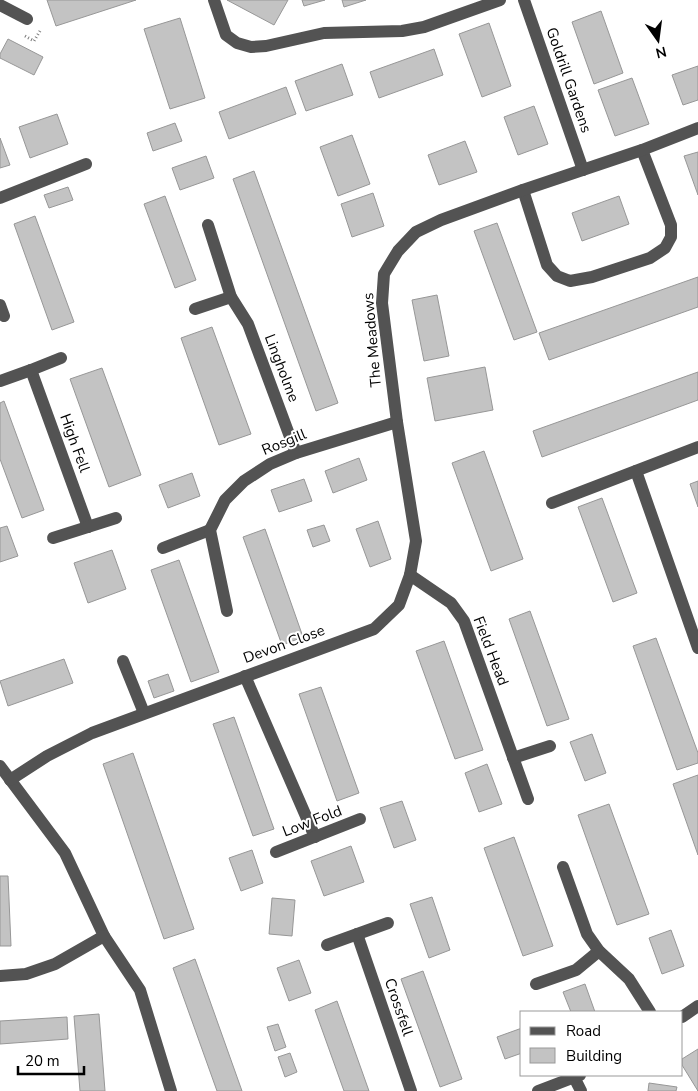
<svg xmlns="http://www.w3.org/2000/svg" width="698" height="1091" viewBox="0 0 698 1091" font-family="'Nunito Sans',sans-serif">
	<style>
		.building { fill: #c3c3c3; stroke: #979797 }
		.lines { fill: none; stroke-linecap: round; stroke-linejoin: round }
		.path { stroke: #757575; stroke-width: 3; stroke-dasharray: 1 2.5; stroke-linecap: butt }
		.minor { stroke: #535353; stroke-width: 12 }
		.labels { text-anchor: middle; stroke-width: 4; stroke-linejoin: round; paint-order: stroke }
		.street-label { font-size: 15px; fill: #000; stroke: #fff }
	</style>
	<rect width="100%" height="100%" fill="#fff"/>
	<g class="building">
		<polygon points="47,0 136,0 56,26"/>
		<polygon points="227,0 288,0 274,25"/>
		<polygon points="302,0 325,0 304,6"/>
		<polygon points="342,0 366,0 344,7"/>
		<polygon points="601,11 623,73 594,84 572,22"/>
		<polygon points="180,18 205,98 170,109 144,29"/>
		<polygon points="489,23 511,86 482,97 459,34"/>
		<polygon points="8,39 43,57 34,75 0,58 0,54"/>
		<polygon points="434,49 443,75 379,98 370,72"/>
		<polygon points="342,64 353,95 306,111 295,81"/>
		<polygon points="698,66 698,100 683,105 672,75"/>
		<polygon points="632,78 649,124 615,136 598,90"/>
		<polygon points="286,87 296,114 229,139 219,112"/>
		<polygon points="534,106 548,144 518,155 504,117"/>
		<polygon points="57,114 68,144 30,158 19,127"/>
		<polygon points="175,123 182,141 153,151 147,133"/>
		<polygon points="352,135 370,184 338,196 320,147"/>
		<polygon points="0,138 10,165 0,168"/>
		<polygon points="465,141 477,172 439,185 428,155"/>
		<polygon points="698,152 698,195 684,156"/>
		<polygon points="206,156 214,178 180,190 172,168"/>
		<polygon points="254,171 338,403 316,411 233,179"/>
		<polygon points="68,187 73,200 49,208 44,195"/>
		<polygon points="373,193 384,226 352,237 341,204"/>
		<polygon points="165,196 196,280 175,288 144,204"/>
		<polygon points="619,196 629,224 582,241 572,213"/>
		<polygon points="35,216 74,322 52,330 14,224"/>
		<polygon points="497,223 537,332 514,340 474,231"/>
		<polygon points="698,277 698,307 549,360 539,333"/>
		<polygon points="437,295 449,356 424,361 412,300"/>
		<polygon points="212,327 251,434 219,445 181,338"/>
		<polygon points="485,367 493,410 435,421 427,378"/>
		<polygon points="102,368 141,475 109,487 70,379"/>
		<polygon points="698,372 698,400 542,457 533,431"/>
		<polygon points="4,401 44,510 22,518 0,459 0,403"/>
		<polygon points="484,451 523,559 491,571 452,463"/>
		<polygon points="359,458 367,480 333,493 325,471"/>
		<polygon points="192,473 200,496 168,508 159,485"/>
		<polygon points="304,479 312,501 279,512 271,490"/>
		<polygon points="698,481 698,507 690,484"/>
		<polygon points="602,498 637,593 613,602 578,507"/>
		<polygon points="378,521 391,559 370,567 356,529"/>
		<polygon points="324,525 330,541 313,547 307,530"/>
		<polygon points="7,526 18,556 0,562 0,528"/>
		<polygon points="265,529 303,637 282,645 243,537"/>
		<polygon points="112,550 126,589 88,603 74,563"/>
		<polygon points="179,560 219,672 191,682 151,570"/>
		<polygon points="530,611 569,719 547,726 509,619"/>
		<polygon points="656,638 698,753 698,763 677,770 633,646"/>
		<polygon points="444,641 483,750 455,759 416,651"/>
		<polygon points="64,659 73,683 8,706 0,681"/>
		<polygon points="168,674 174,691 154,698 148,681"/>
		<polygon points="321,687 359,793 337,801 299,694"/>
		<polygon points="234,717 274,829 253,836 213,724"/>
		<polygon points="592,734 606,773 585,781 570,742"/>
		<polygon points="133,753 194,929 164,939 103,764"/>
		<polygon points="487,764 502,804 479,812 465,773"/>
		<polygon points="698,775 698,855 673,784"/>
		<polygon points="402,801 416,840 394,848 380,808"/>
		<polygon points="609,804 649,914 617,925 578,815"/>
		<polygon points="514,837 553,946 523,956 484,848"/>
		<polygon points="351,846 364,882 324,896 311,861"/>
		<polygon points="252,850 263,883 241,891 229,858"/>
		<polygon points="0,876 8,876 11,946 0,946"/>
		<polygon points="432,897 450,950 429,958 410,904"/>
		<polygon points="272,898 295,900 292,936 269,934"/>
		<polygon points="671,930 684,966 662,974 649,938"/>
		<polygon points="195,959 242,1091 217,1091 173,968"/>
		<polygon points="299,960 311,993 289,1001 277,968"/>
		<polygon points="423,971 462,1079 440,1087 401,979"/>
		<polygon points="585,984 595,1012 571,1012 563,992"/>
		<polygon points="337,1001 369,1091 344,1091 315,1010"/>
		<polygon points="99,1014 105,1091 80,1091 74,1016"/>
		<polygon points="67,1017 68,1039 0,1044 0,1021"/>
		<polygon points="278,1024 286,1047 275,1051 267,1027"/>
		<polygon points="522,1028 522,1053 505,1059 497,1037"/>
		<polygon points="698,1049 698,1091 682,1065 682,1059"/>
		<polygon points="290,1053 297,1072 285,1077 278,1057"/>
		<polygon points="649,1083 677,1087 676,1091 648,1091"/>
	</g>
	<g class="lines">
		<polyline class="path" points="25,36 34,41 40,31"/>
		<g class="minor">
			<polyline points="214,0 226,35 237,43 251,47 266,46 324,33 402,31 424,27 500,0"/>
			<polyline points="524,0 583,170"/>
			<polyline points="0,5 27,19"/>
			<polyline points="523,190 547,265 557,276 570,281 592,277 650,258 665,248 671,237 671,225 642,150"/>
			<polyline points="0,198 86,164"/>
			<polyline points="208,225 231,297 248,324 296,453"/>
			<polyline points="0,305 4,316"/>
			<polyline points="195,309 231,297"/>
			<polyline points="31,370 88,527"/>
			<polyline points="0,381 31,370 61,358"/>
			<polyline points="636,471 698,648"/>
			<polyline points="552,503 698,447"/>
			<polyline points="53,538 116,518"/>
			<polyline points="163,548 210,530"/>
			<polyline points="410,575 451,603 464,621 528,799"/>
			<polyline points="227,611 210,530 225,500 244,481 270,464 296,453 397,422"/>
			<polyline points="123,661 144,713"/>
			<polyline points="245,676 315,837"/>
			<polyline points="513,758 550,746"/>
			<polyline points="0,766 65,853 104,936 140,990 171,1091"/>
			<polyline points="10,780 47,756 92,733 374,629 399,605 410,575 416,541 397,422 382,303 384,274 398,251 416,232 441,220 523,190 642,150 698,128"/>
			<polyline points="276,852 360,819"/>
			<polyline points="563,867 587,934 599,951 629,979 650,1012"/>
			<polyline points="357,934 411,1091"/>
			<polyline points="327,945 388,923"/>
			<polyline points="0,976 26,974 55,964 104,936"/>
			<polyline points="536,984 576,970 599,951"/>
			<polyline points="682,1017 698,1006"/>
			<polyline points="574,1077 581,1091"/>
			<polyline points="538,1091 580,1075"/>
		</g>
	</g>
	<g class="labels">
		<g class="street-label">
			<text transform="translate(569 80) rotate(71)" y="5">Goldrill Gardens</text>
			<text transform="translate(372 340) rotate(-95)" y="5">The Meadows</text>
			<text transform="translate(282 368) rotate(69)" y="5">Lingholme</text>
			<text transform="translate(284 442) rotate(-22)" y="5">Rosgill</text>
			<text transform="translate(75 443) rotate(70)" y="5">High Fell</text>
			<text transform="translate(284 644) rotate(-20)" y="5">Devon Close</text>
			<text transform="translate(491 651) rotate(69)" y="5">Field Head</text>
			<text transform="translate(312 821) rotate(-21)" y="5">Low Fold</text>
			<text transform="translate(399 1007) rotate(71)" y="5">Crossfell</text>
		</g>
	</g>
	<rect x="520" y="1011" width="162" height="65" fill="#ffffff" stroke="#999999"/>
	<rect x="530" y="1027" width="25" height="8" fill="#535353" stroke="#999999"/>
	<text x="566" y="1036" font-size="15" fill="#000000">Road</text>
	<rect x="530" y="1048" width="25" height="15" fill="#c3c3c3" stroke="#999999"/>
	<text x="566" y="1061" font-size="15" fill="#000000">Building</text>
	<g transform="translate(658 40) rotate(166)" stroke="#ffffff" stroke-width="4" paint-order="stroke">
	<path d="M0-4L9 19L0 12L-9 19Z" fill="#000000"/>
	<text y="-8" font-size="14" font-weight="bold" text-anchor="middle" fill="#000000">N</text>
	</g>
	<path d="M18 1066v8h66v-8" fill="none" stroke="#000000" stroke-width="2.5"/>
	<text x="25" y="1066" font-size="15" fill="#000000" stroke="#ffffff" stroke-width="4" paint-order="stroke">20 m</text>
</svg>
